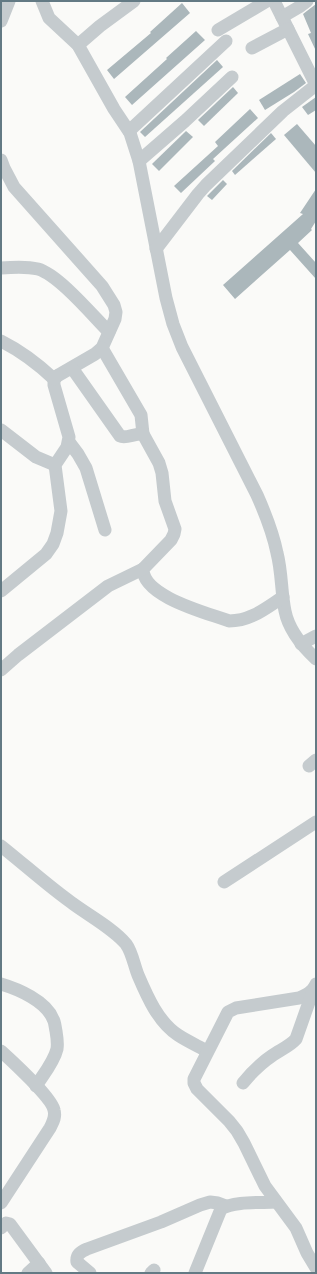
<svg xmlns="http://www.w3.org/2000/svg" width="317" height="1274" viewBox="0 0 317 1274" font-family="'PT Sans',sans-serif">
	<style>
		.building { fill: #abb7bb }
		.lines { fill: none; stroke-linecap: round; stroke-linejoin: round }
		.minor { stroke: #c5cbce; stroke-width: 13 }
	</style>
	<rect width="100%" height="100%" fill="#fafaf8"/>
	<g class="building">
		<polygon points="182,3 190,13 114,79 107,70 151,33 150,32"/>
		<polygon points="316,4 316,51 308,34 311,33 303,14"/>
		<polygon points="196,31 205,40 132,105 125,97 167,59 166,58"/>
		<polygon points="217,60 223,67 145,137 140,132"/>
		<polygon points="300,74 306,83 294,92 265,110 259,100"/>
		<polygon points="233,87 238,93 204,126 198,120"/>
		<polygon points="316,97 316,110 308,115 302,107"/>
		<polygon points="250,109 258,118 213,159 215,161 181,193 174,186 218,146 215,142"/>
		<polygon points="297,124 316,146 316,173 284,135"/>
		<polygon points="186,131 193,137 159,171 152,164"/>
		<polygon points="271,133 276,139 235,175 232,171"/>
		<polygon points="223,180 227,184 212,200 207,196"/>
		<polygon points="316,189 316,221 311,229 312,230 298,243 316,263 316,279 290,250 235,299 223,285 303,214 300,213"/>
	</g>
	<g class="lines">
		<g class="minor">
			<path d="M42,1L49,18L78,45L114,109L130,133L139,161L166,298L173,324L182,347L257,495C265,513 273,533 277,553C282,572 281,592 285,611C289,631 302,646 316,659"/>
			<polyline points="274,1 316,85"/>
			<polyline points="282,17 299,7 307,1"/>
			<polyline points="1,21 9,1"/>
			<polyline points="218,30 267,1"/>
			<polyline points="78,45 100,26 134,1"/>
			<polyline points="252,48 288,29"/>
			<polyline points="129,131 226,41"/>
			<polyline points="1,160 4,168 14,187 102,286 114,305 116,312 115,319 102,348 95,354 57,376 54,380 54,385 69,437 67,447 55,465 61,511 57,533 53,544 46,554 1,591"/>
			<polyline points="139,161 185,121 232,77"/>
			<polyline points="156,249 198,194 206,185 283,111 316,85"/>
			<path d="M1,268C13,267 26,266 38,269C59,275 93,316 109,332"/>
			<path d="M1,341C21,351 38,364 54,379L57,376"/>
			<polyline points="102,348 141,415 143,434"/>
			<path d="M72,368L120,436C126,439 135,433 143,434L159,463L162,473L165,501L175,529L174,534L171,540L143,569C143,597 208,613 229,621C251,621 266,608 283,597"/>
			<polyline points="1,430 36,457 55,465"/>
			<polyline points="69,442 78,454 86,468 105,530"/>
			<polyline points="301,644 316,636"/>
			<polyline points="1,670 18,655 108,586 143,569"/>
			<polyline points="309,766 316,760"/>
			<path d="M1,846C25,865 48,886 72,903C88,915 114,929 126,944C132,952 134,965 138,975C147,996 158,1022 178,1035C187,1041 198,1046 207,1051"/>
			<polyline points="224,882 316,822"/>
			<path d="M1,984C18,989 46,1001 53,1019C55,1022 55,1027 56,1031C57,1037 58,1043 57,1049C54,1062 43,1075 36,1086"/>
			<path d="M316,984C313,992 306,995 299,998L236,1008L228,1012L194,1079V1083L197,1089L229,1121L237,1131L244,1143L265,1186L296,1228L307,1253L316,1268"/>
			<path d="M1,1051C12,1061 52,1098 54,1110C56,1117 53,1122 50,1128L1,1203"/>
			<path d="M243,1083C251,1073 261,1063 273,1055C280,1050 290,1046 296,1039L314,988"/>
			<polyline points="1,1228 6,1223 10,1224 46,1273"/>
			<polyline points="28,1273 39,1263"/>
			<path d="M90,1273L77,1262C76,1255 80,1252 87,1249L161,1222L200,1205L210,1202L218,1203L226,1206"/>
			<polyline points="151,1273 154,1270"/>
			<path d="M195,1273L221,1209C234,1201 261,1203 276,1202"/>
		</g>
	</g>
	<rect width="317" height="1274" fill="none" stroke="#637a84" stroke-width="4"/>
</svg>
